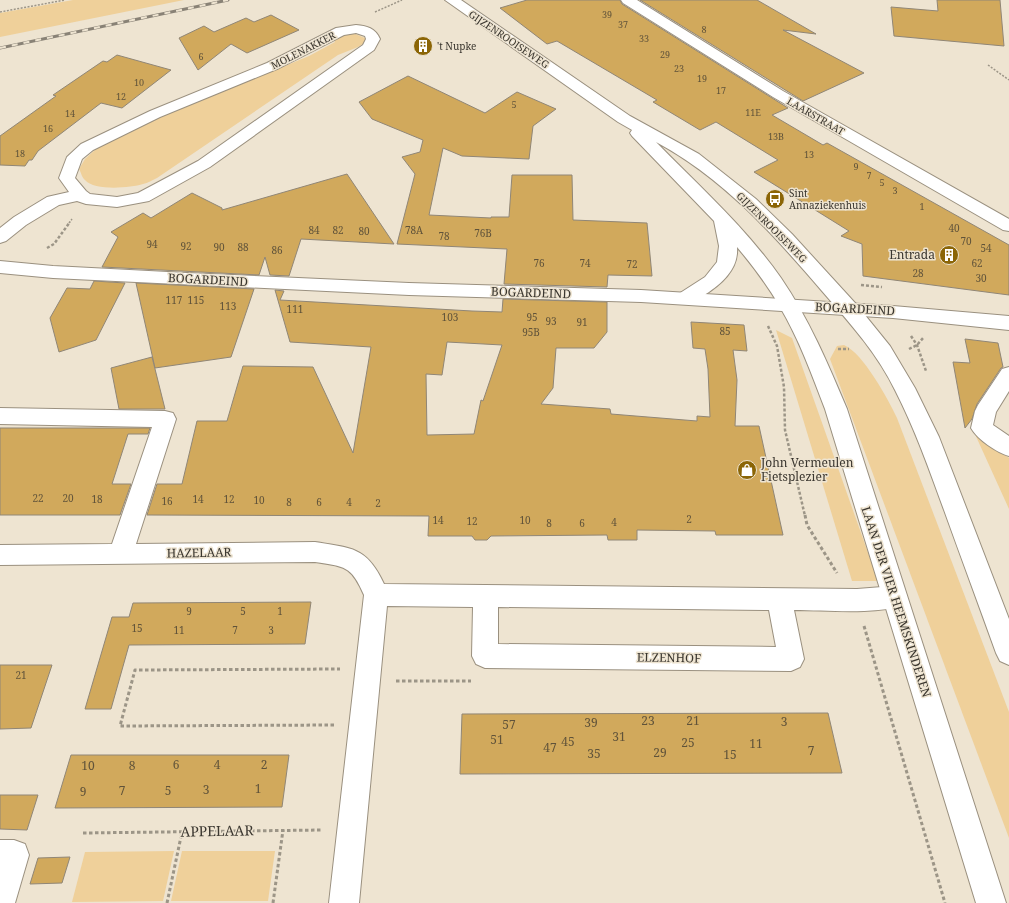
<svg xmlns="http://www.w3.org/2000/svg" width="1009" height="903" viewBox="0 0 1009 903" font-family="'Noto Serif',serif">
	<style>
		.green { fill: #efd09a }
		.building { fill: #d1a95c; stroke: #908676; fill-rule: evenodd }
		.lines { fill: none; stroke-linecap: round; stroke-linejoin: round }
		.minor-casing { stroke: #9a907f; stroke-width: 2 }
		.major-casing { stroke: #9a907f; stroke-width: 2 }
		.path-far2 { stroke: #9c9587; stroke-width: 1.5; stroke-dasharray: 2 1.5; stroke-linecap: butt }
		.path-far1 { stroke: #9c9587; stroke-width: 2.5; stroke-dasharray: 3 2; stroke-linecap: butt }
		.path { stroke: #9c9587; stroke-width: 3; stroke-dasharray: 3.5 2.5; stroke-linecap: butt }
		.minor { fill: #fff; fill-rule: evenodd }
		.major { fill: #fff; fill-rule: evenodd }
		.rail-casing { stroke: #898276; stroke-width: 3 }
		.rail { stroke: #eee4d1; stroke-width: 2; stroke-dasharray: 6; stroke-linecap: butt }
		.labels { text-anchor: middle; stroke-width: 3; stroke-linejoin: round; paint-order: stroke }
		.far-number-label { font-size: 9px; fill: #60533a }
		.far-street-label { font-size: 10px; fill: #3a362f; stroke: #eee4d1 }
		.far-poi-label { font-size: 10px; fill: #3a362f; stroke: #eee4d1; text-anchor: start }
		.number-label { font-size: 10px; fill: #60533a }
		.poi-label { font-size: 12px; fill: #3a362f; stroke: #eee4d1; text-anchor: end }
		.street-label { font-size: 12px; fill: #3a362f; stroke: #eee4d1 }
		.near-number-label { font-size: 12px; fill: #60533a }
		.near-street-label { font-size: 14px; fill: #3a362f; stroke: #eee4d1 }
	</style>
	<rect width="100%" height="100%" fill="#eee4d1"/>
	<g class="green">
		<polygon points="73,0 184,0 0,37 0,13"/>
		<path d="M353,33L365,38L366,42L358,47L338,55L157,178C152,180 148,183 143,184C130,188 94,191 85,180C82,178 81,172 79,169L85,159L96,149L111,140L154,120L309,56L335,42L334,39L342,34Z"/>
		<polygon points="776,330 792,338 878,581 852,581"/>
		<path d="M844,345C863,353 888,399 897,418L1009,712V838L830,359L837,346Z"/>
		<polygon points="974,432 1009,458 1009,509"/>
		<polygon points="174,851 163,901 72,902 85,852"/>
		<polygon points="182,851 275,851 268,901 171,901"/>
	</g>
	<g class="building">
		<polygon points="527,0 620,0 622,4 788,108 772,115 823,145 827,143 1009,245 1009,295 863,276 862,244 841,236 849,231 754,172 778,160 716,122 700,130 653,102 657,100 557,41 547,44 500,8"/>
		<polygon points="640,0 757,0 816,34 783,30 864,73 803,101"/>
		<polygon points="937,0 1000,0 1004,46 894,36 891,7 938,11"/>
		<polygon points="271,15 299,30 247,53 231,44 198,70 179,38 204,26 214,32 246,18 254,22"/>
		<polygon points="117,55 171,70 122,108 101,103 38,151 32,160 29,160 25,166 0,165 0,136 56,96 53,95 103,61 107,62"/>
		<polygon points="408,76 485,113 517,92 556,109 533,126 529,159 462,156 443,148 429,215 491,218 491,217 509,217 512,175 572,175 573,220 647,223 652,276 608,275 607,287 504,284 507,249 397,244 415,174 402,157 420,152 423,140 372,119 359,102"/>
		<polygon points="347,174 394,244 301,239 289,276 270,275 265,257 259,275 102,267 118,237 111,232 143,213 151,218 192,193 222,208 222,210"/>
		<polygon points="94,281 125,283 96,340 59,352 50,318 67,288 90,289"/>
		<polygon points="136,283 254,289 231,357 155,368"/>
		<path d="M275,290L284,291L280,300L472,311L502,312L503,299L607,302V332L594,348H556L553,388L541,404L610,409L611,414L697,421V416L710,417L708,369L705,349L693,348L691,322L744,325L747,351L733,350L737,380L735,426H759L783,535H716L715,531L637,530V540H608L607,535L491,536L487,540H475L472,536H428L429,516L147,515L157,484H182L197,421H227L243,366L313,367L353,453L371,347L290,342ZM447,342L502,345L483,401L481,400L474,434L427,435L426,374L442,375Z"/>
		<polygon points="965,339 998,343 1003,367 1001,368 977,404 972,419 965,428 953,362 970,363"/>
		<polygon points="152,357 165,409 119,409 111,368"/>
		<polygon points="0,428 150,428 148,434 128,434 112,484 131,484 120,515 0,515"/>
		<polygon points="311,602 305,644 129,645 111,709 85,709 112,617 129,617 133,603"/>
		<polygon points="0,665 52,665 31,728 0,729"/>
		<polygon points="828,713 842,773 460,774 462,714"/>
		<polygon points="71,755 289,755 282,807 55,808"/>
		<polygon points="0,795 38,795 27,830 0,829"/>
		<polygon points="70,857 62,883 30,884 38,858"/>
	</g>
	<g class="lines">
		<defs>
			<g id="minor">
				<polygon points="621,0 637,0 783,91 1009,219 1009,231 1003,230 773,97 623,3"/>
				<path d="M356,25C367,26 375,28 380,39L374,50L210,167L149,201L117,207L86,204L77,201L59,205L26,225L6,241L0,243V228L14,217L47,197L69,192L59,178L67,157L81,144L150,111L267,63L336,28ZM356,33L365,36L366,39L363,45L198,161L138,193L117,197L90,194L86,191L75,178L82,159L93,150L160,117L277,69L344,35Z"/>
				<polygon points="0,261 53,266 187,273 409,283 641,290 893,306 1009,316 1009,330 893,318 641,302 409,295 53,278 0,273"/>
				<path d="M1009,367V391L996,412L993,425L1009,436V456C996,452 978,440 971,428L975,411L978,405L1002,369Z"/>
				<path d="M0,408L165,411L173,413L176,419L136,544L315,542C352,548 367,547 384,584L857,589L895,586L904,589L907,597L904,605C874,615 826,610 794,610L804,659L800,667L791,671L485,668L476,664L472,656L473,607L387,606L359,903H329L364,595C351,565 345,567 315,562L0,565V545L112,544L152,427L0,424ZM498,607L769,610L776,647L498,644Z"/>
				<polygon points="0,840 14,840 25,844 29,855 15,903 0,903"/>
			</g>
			<path id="major" d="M445,0H461L630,116L699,154L756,199L792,234L856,304L890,346L915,388L939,437L1009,619V665L1000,661L996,653C979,605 961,558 944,510C929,469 915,429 895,390C877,353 849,322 822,291C774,235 722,177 656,142C699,186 746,228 781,278C809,319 828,364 847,409L1006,903H976L825,409C812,375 799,339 780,307C768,286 753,266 737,247C739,270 720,285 703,296C694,301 688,306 677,303L674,299L677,295L705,277L717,262L719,246L714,221L632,136L630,133L632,130L618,122Z"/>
		</defs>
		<use href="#minor" class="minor-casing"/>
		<use href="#major" class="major-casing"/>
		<g class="path-far2">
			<polyline points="0,12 65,0"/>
			<polyline points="375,12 402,0"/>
			<polyline points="988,65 1009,80"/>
			<polyline points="69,223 72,219"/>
		</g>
		<g class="path-far1">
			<polyline points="47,248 54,244 70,222"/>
			<polyline points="861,285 882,287"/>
			<polyline points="768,326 777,346 784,387 785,430 805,516"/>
			<polyline points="911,336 917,345 926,371"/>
			<polyline points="838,349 849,349"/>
			<polyline points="909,349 917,345 924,337"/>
		</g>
		<g class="path">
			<polyline points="805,515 807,525 837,573"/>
			<polyline points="864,626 945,903"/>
			<polyline points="396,681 471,681"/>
			<polyline points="334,725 120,726 135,670 340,669"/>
			<polyline points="83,833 322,830"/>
			<polyline points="167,903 182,832"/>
			<polyline points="273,903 283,830"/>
		</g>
		<use href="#minor" class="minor"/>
		<use href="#major" class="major"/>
		<defs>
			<polyline id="rail" points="0,48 228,0"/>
		</defs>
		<use href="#rail" class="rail-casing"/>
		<use href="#rail" class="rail"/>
	</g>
	<defs>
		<symbol id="building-disc" viewBox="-11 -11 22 22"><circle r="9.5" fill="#8b6506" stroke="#eee4d1"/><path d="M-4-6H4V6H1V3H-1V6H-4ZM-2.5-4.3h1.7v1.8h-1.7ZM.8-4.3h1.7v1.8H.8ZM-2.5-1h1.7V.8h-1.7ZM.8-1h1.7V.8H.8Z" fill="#fff"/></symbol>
		<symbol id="bus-disc" viewBox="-11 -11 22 22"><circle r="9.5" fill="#8b6506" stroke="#eee4d1"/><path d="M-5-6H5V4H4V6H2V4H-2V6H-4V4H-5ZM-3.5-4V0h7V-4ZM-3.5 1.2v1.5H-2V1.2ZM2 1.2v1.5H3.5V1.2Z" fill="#fff"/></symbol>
		<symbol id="shop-disc" viewBox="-11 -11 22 22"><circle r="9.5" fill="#8b6506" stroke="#eee4d1"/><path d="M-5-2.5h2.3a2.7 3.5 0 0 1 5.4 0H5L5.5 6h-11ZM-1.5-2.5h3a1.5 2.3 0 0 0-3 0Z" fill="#fff"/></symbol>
	</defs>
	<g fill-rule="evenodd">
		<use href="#building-disc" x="412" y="35" width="22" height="22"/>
		<use href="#bus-disc" x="764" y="188" width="22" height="22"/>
		<use href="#building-disc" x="938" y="244" width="22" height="22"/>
		<use href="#shop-disc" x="736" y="459" width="22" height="22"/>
	</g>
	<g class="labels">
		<g class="far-number-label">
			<text x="607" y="18">39</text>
			<text x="623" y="28">37</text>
			<text x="704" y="33">8</text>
			<text x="644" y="42">33</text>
			<text x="665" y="58">29</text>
			<text x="201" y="60">6</text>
			<text x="679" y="72">23</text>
			<text x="702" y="82">19</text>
			<text x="139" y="86">10</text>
			<text x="721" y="94">17</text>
			<text x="121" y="100">12</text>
			<text x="514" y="108">5</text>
			<text x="753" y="116">11E</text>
			<text x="70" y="117">14</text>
			<text x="48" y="132">16</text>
			<text x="776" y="140">13B</text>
			<text x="20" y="157">18</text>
			<text x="809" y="158">13</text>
			<text x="856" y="170">9</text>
			<text x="869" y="179">7</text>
			<text x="882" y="186">5</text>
			<text x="895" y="194">3</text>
			<text x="922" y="210">1</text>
		</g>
		<g class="far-street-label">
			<text transform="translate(509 39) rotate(34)" y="4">GIJZENROOISEWEG</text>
			<text transform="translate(303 50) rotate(-27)" y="4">MOLENAKKER</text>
			<text transform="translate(816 116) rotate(30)" y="4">LAARSTRAAT</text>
			<text transform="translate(772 227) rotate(45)" y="4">GIJZENROOISEWEG</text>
		</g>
		<g class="far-poi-label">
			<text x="437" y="50">'t Nupke</text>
			<text x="789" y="197">Sint<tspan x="789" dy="12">Annaziekenhuis</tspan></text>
		</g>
		<g class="number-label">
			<text x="954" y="232">40</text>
			<text x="314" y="234">84</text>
			<text x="338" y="234">82</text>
			<text x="414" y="234">78A</text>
			<text x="364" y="235">80</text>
			<text x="483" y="237">76B</text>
			<text x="444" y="240">78</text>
			<text x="966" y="245">70</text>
			<text x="152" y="248">94</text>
			<text x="186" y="250">92</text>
			<text x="219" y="251">90</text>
			<text x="243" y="251">88</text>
			<text x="986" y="252">54</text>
			<text x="277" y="254">86</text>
			<text x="539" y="267">76</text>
			<text x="585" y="267">74</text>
			<text x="977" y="267">62</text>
			<text x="632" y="268">72</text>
			<text x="918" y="277">28</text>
			<text x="981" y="282">30</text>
			<text x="174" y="304">117</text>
			<text x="196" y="304">115</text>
			<text x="228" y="310">113</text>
			<text x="295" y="313">111</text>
			<text x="450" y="321">103</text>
			<text x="532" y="321">95</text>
			<text x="551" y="325">93</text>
			<text x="582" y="326">91</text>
			<text x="725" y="335">85</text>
			<text x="531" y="336">95B</text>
			<text x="38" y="502">22</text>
			<text x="68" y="502">20</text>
			<text x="97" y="503">18</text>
			<text x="198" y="503">14</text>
			<text x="229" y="503">12</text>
			<text x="259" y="504">10</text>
			<text x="167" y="505">16</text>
			<text x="289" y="506">8</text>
			<text x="319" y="506">6</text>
			<text x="349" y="506">4</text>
			<text x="378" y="507">2</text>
			<text x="689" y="523">2</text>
			<text x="438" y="524">14</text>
			<text x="525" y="524">10</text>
			<text x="472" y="525">12</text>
			<text x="614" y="526">4</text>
			<text x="549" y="527">8</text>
			<text x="582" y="527">6</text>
			<text x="189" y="615">9</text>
			<text x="243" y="615">5</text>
			<text x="280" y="615">1</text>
			<text x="137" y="632">15</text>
			<text x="179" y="634">11</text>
			<text x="235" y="634">7</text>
			<text x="271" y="634">3</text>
			<text x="21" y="679">21</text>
		</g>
		<g class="poi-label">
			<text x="935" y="259">Entrada</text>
			<text x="761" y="467" text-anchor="start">John Vermeulen<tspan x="761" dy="14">Fietsplezier</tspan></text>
		</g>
		<g class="street-label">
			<text transform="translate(208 280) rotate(3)" y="4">BOGARDEIND</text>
			<text transform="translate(531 293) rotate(2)" y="4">BOGARDEIND</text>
			<text transform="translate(855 309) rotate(3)" y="4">BOGARDEIND</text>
			<text transform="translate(199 553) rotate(-1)" y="4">HAZELAAR</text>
			<text transform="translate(896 602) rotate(72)" y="4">LAAN DER VIER HEEMSKINDEREN</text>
			<text transform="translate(669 658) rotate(1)" y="4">ELZENHOF</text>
		</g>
		<g class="near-number-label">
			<text x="648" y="725">23</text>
			<text x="693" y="725">21</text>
			<text x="784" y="726">3</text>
			<text x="591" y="727">39</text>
			<text x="509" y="729">57</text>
			<text x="619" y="741">31</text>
			<text x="497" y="744">51</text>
			<text x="568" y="746">45</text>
			<text x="688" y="747">25</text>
			<text x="756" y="748">11</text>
			<text x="550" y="752">47</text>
			<text x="811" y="755">7</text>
			<text x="660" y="757">29</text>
			<text x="594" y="758">35</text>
			<text x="730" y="759">15</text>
			<text x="176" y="769">6</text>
			<text x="217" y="769">4</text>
			<text x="264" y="769">2</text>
			<text x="88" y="770">10</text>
			<text x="132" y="770">8</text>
			<text x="258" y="793">1</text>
			<text x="206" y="794">3</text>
			<text x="122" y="795">7</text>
			<text x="168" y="795">5</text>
			<text x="83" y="796">9</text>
		</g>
		<g class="near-street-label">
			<text transform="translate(217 831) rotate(-1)" y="5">APPELAAR</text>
		</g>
	</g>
</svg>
